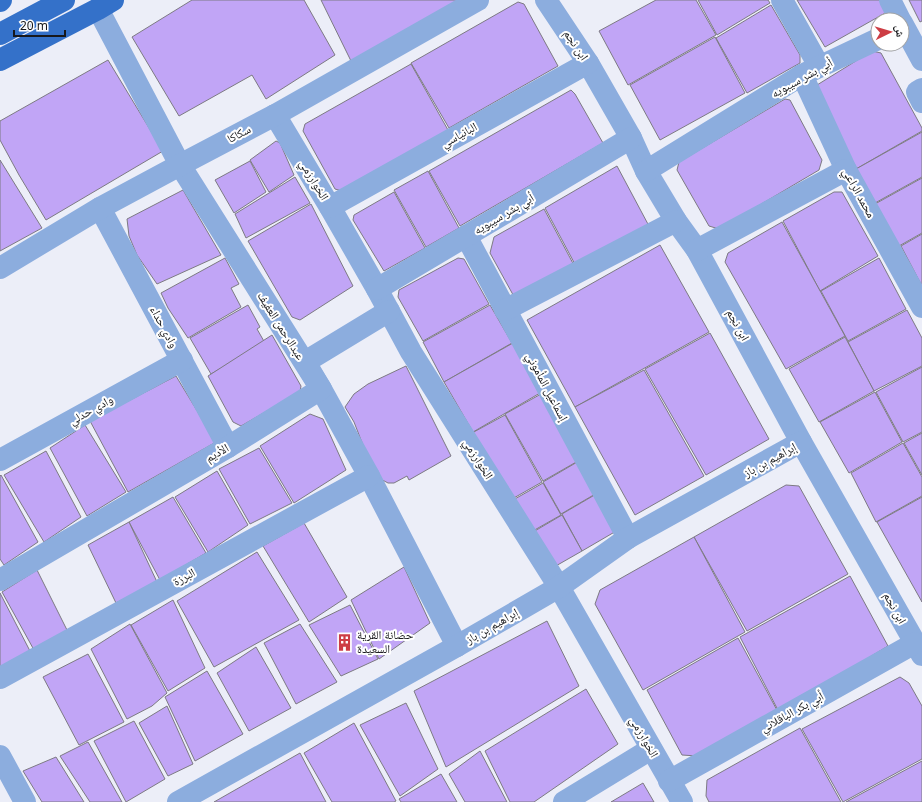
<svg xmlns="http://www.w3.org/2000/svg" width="922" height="802" viewBox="0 0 922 802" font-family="'Noto Sans','Noto Naskh Arabic',sans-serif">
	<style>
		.building { fill: #c1a5f6; stroke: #7d7a83 }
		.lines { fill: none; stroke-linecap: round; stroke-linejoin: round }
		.minor { stroke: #8cadde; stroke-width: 22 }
		.major { stroke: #3471c9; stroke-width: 22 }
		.labels { text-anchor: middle; stroke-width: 4; stroke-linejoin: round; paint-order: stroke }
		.street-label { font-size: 12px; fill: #17181b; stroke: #fff }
		.poi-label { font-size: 12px; fill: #17181b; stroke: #fff; text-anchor: start }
	</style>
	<rect width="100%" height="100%" fill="#eceef8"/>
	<g class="building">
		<polygon points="192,0 304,0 335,55 266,99 252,75 179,116 132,37"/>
		<polygon points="321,0 460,0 351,61"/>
		<polygon points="656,0 696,0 716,35 628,85 599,31"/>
		<polygon points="698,0 768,0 770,3 717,35"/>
		<polygon points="797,0 884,0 887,12 825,47"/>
		<polygon points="909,0 922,0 922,21 920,22"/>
		<polygon points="518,2 524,4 558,66 449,128 411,63"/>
		<polygon points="771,5 800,55 800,63 747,93 716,38"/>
		<polygon points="715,37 745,93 660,140 630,85"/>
		<polygon points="872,51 881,53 922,128 922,131 856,169 817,85"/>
		<polygon points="108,60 163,151 46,220 19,175 0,140 0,121"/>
		<polygon points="411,64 448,130 342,191 335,189 303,131 305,124"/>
		<polygon points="571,90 575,94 603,143 460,226 429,171"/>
		<polygon points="785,99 790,100 822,160 819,170 719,229 709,226 677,170 679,162"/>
		<polygon points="922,132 922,177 875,203 856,169"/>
		<polygon points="276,141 280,143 294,175 269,192 250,160"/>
		<polygon points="0,160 42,228 0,251"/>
		<polygon points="250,161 266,192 234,213 215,180"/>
		<polygon points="617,166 649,226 577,268 545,208"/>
		<polygon points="428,171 459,228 426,247 394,190"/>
		<polygon points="295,177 310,203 246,238 235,214"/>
		<polygon points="922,178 922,233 899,246 875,204"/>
		<polygon points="183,190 221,255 157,284 137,255 129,236 127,219"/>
		<polygon points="394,192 425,248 384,271 353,220 354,215"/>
		<polygon points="834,192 842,192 878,256 820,291 783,221"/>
		<polygon points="311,204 353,286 300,320 292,317 248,241"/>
		<polygon points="544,209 576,269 517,302 490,253 494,237"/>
		<polygon points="782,222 845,336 786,369 725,262 728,253"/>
		<polygon points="922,234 922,286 901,246"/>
		<polygon points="660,245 709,332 575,407 527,320"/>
		<polygon points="225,258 239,284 231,288 241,307 188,338 168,308 161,293"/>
		<polygon points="458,258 464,259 489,304 423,341 398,297 399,290"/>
		<polygon points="879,258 906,309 848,341 821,291"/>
		<polygon points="248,305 260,327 257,329 265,343 211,374 190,338"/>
		<polygon points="490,305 512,343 444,382 423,342"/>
		<polygon points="907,310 922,338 922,366 874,391 848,342"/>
		<polygon points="710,333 769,439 706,475 645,369"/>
		<polygon points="272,335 301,386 300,392 241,426 233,422 208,376"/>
		<polygon points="845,337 874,391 819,422 789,369"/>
		<polygon points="513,343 540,393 473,432 444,382"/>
		<polygon points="406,366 451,456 409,480 407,476 394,483 388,483 377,477 361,440 354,422 345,407 354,394 368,384"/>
		<polygon points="922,367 922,432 903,442 876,392"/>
		<polygon points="644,370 704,476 635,515 575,407"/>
		<polygon points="176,376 216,442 128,492 90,421"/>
		<polygon points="875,392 902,442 849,473 820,422"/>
		<polygon points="541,394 578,461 543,481 505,414"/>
		<polygon points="310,414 323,419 346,470 294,503 260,446"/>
		<polygon points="505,415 542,482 512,499 472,433"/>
		<polygon points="85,425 126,492 87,516 50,448"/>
		<polygon points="922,433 922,475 904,443"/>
		<polygon points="903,443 922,477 922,496 876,522 851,473"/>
		<polygon points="259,448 292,503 250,524 219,469"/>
		<polygon points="46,451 81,517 44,542 4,475"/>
		<polygon points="579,461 597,493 561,514 543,482"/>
		<polygon points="217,471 248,525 208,552 175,497"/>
		<polygon points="1,475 38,542 4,565 0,559 0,476"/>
		<polygon points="543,483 561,515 531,532 513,500"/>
		<polygon points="786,485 799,486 848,574 747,631 694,537"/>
		<polygon points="598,493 618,530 582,551 562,514"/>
		<polygon points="173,497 206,553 160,580 129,522"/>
		<polygon points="922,497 922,602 877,522"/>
		<polygon points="562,515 582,551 554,567 533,532"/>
		<polygon points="129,522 157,582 116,603 88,545"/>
		<polygon points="304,523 347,597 309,622 263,546"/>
		<polygon points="694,537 745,632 643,690 595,604 600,590"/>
		<polygon points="257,552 299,620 214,667 177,601"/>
		<polygon points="404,567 430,623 379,659 351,600"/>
		<polygon points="37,570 67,630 34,650 2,592"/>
		<polygon points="850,576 888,646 779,712 740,637"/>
		<polygon points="0,593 30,651 0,671"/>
		<polygon points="173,600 205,668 168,691 131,625"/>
		<polygon points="350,605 378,659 341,676 309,625"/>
		<polygon points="547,621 579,686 446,767 414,691"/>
		<polygon points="130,624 167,693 152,706 127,719 91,649"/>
		<polygon points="300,624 337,682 296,704 264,643"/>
		<polygon points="738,638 778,712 697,756 682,755 647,690"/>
		<polygon points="256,647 291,708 249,731 217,673"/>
		<polygon points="88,654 124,722 79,745 43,677"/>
		<polygon points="207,671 243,734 195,761 165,697"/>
		<polygon points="900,677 909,683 922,706 922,759 843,802 802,729"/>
		<polygon points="586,689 618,744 534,802 510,802 485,751"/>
		<polygon points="406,703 438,769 400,796 360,725"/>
		<polygon points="167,706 193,764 168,776 139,723"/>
		<polygon points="134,721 165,779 126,802 94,741"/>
		<polygon points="354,723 396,801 394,802 332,802 304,753"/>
		<polygon points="800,728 841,802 709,802 706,796 707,780"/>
		<polygon points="88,742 122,802 90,802 60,756"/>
		<polygon points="480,751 507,802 465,802 449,774"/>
		<polygon points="300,753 326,802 214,802"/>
		<polygon points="56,757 84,802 42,802 23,771"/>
		<polygon points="922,761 922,802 846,802"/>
		<polygon points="441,774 457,802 401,802 399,799"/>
		<polygon points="643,783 654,802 611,802"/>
	</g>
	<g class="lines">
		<g class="minor">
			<polyline points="546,0 588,63 631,138 646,171 676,221 697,250 801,442 922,655"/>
			<polyline points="782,0 819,66"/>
			<polyline points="890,0 900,20"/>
			<polyline points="98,9 180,165 321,389 369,476 457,646"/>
			<polyline points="902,23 922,60"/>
			<polyline points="802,75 846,170 922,307"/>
			<polyline points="922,89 917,92 922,102"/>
			<polyline points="275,115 330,207 377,289 411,352 559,587 682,802"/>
			<polyline points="646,171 802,75 878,39"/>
			<polyline points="330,207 588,63"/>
			<polyline points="100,208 228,447"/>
			<polyline points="466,236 628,538"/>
			<polyline points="697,250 846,170"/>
			<polyline points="0,268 100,208 180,165 275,115 478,0"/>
			<polyline points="377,289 631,138"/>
			<polyline points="505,310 676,221"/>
			<polyline points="0,460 182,360"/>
			<polyline points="0,580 228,447 321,389 305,362 389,311"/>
			<polyline points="0,678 369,476"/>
			<polyline points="0,756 25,802"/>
			<polyline points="669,781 915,643"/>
			<polyline points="178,802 457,646 559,587 628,538 801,442"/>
			<polyline points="564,802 651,749"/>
		</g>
		<g class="major">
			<polyline points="0,1 1,0"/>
			<polyline points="0,34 64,0"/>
			<polyline points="0,60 98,9 113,0"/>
		</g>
	</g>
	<defs>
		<symbol id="building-bare" viewBox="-9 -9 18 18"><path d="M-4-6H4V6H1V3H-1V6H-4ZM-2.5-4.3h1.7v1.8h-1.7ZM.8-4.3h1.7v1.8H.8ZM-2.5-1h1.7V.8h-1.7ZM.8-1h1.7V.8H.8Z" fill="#cd3d44" stroke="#fff" stroke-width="2.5" paint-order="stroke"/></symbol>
	</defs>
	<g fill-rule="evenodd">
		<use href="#building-bare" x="332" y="630" width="25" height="25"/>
	</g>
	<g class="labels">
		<g class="street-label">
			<text transform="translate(576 45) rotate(56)" y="4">ابن نجم</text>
			<text transform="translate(802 78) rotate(-29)" y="4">أبي بشر سيبويه</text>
			<text transform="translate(239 134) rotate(-28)" y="4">سكاكا</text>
			<text transform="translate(459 135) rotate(-29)" y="4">البانياسي</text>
			<text transform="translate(314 180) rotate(59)" y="4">الخوارزمي</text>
			<text transform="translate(859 193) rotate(61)" y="4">محمد الراعي</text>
			<text transform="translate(504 214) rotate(-31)" y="4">أبي بشر سيبويه</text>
			<text transform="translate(738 325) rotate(61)" y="4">ابن نجم</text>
			<text transform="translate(281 326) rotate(58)" y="4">عبدالرحمن العفيف</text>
			<text transform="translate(164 327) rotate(62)" y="4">وادي حداء</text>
			<text transform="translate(547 387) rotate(62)" y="4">إسماعيل المأموني</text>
			<text transform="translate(91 410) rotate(-29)" y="4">وادي حدلي</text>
			<text transform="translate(217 453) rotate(-30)" y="4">الأديم</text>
			<text transform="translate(478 459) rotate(58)" y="4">الخوارزمي</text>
			<text transform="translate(770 460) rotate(-29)" y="4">إبراهيم بن باز</text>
			<text transform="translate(184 577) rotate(-29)" y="4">البرزة</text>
			<text transform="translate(895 608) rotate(61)" y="4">ابن نجم</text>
			<text transform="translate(492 626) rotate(-30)" y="4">إبراهيم بن باز</text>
			<text transform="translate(792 712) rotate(-29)" y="4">أبي بكر الباقلاني</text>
			<text transform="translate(644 737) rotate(60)" y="4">الخوارزمي</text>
		</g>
		<g class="poi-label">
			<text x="357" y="639">حضانة القرية<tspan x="357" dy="14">السعيدة</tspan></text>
		</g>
	</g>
	<g transform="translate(890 32) rotate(85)"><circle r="19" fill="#ffffff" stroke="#a2a3a4"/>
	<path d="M0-3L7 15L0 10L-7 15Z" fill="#cd3d44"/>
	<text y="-6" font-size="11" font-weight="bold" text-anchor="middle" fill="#17181b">ش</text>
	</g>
	<path d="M14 30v6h51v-6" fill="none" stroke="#17181b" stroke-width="2"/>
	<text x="20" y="30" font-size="12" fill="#17181b" stroke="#ffffff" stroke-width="3" paint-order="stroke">20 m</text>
</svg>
